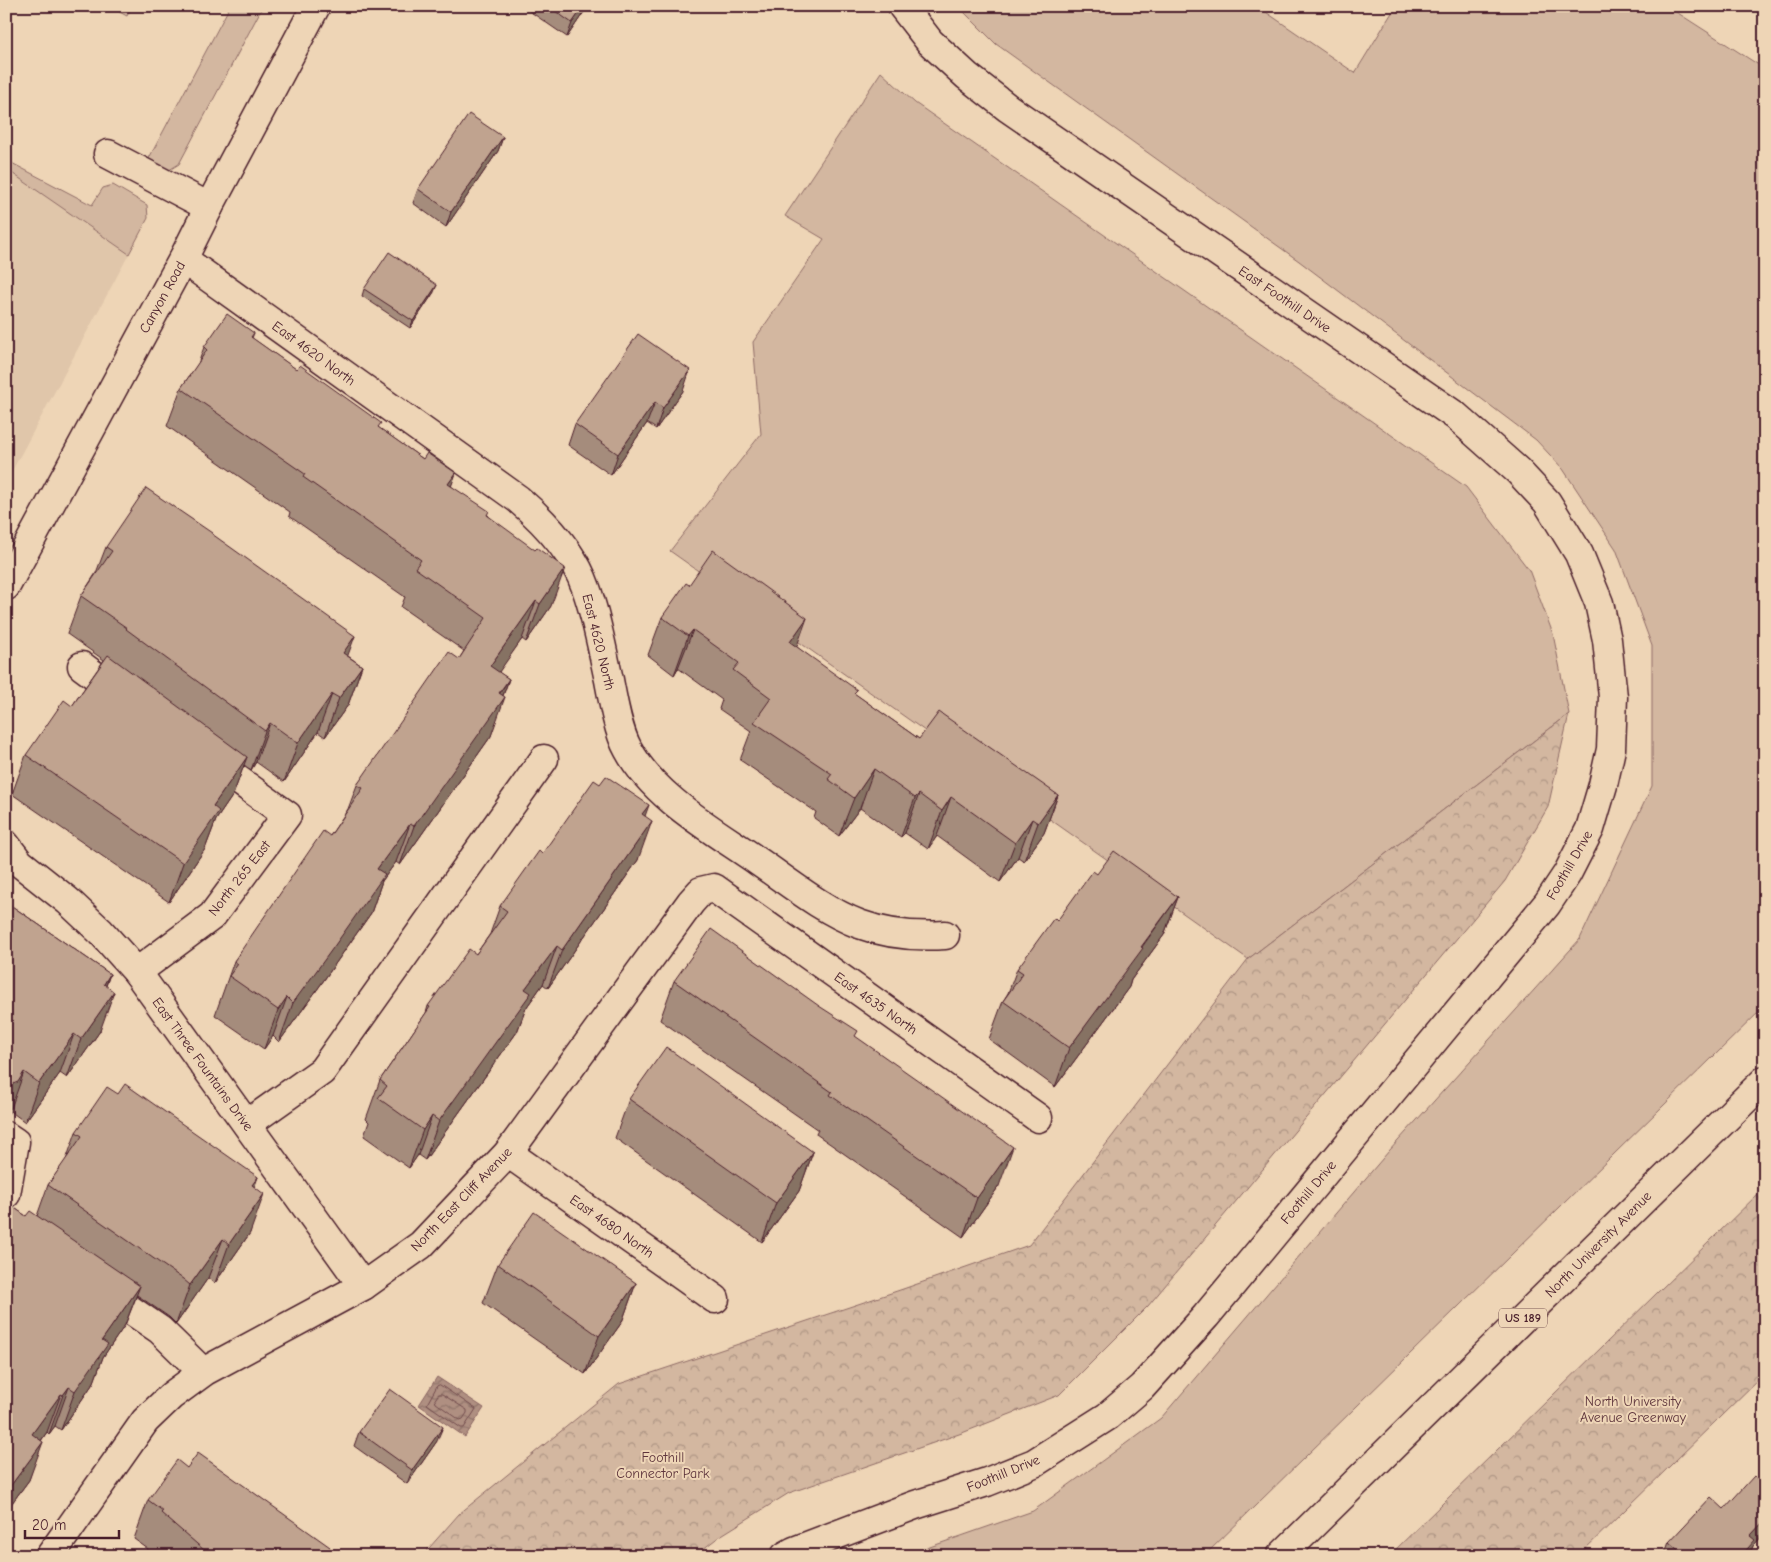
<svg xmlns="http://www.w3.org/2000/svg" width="1771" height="1562" viewBox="0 0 1771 1562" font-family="'Comic Neue',sans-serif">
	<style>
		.built { fill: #e0c6aa }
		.green { fill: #d3b7a0; stroke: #8e6b66 }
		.park { fill: url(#park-crowns); stroke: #8e6b66 }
		.water { fill: url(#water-waves); stroke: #87625f }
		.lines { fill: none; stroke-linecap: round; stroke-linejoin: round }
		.shore { stroke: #724c4d; stroke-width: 1 }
		.minor-casing { stroke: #4a1f2b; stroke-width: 31 }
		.major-casing { stroke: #4a1f2b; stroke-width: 31 }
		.highway-casing { stroke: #4a1f2b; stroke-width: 31 }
		.minor { stroke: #eed5b6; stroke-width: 28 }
		.major { stroke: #eed5b6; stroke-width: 28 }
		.highway { stroke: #eed5b6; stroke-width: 28 }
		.wall { fill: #a58c7b; stroke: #4a1f2b }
		.shaded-wall { fill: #867264; stroke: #4a1f2b }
		.building { fill: #c0a38f; stroke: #4a1f2b }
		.labels { text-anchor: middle; stroke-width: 4; stroke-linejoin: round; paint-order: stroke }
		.shield { fill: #eed5b6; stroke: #7b5655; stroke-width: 1 }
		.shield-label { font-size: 12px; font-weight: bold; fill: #4a1f2b }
		.street-label { font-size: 14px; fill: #4a1f2b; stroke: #eed5b6 }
		.park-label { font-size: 14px; fill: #5f363d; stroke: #eed5b6 }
	</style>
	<defs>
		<pattern id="park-crowns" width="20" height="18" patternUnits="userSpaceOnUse" patternTransform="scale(1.25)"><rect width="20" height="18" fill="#d3b7a0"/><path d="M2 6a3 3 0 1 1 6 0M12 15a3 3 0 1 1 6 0" fill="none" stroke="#ad9483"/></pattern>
		<pattern id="water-waves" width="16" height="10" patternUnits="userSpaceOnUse" patternTransform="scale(1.25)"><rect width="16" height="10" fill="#af8f81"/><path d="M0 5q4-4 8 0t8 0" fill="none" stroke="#90746a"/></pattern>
	</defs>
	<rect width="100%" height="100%" fill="#eed5b6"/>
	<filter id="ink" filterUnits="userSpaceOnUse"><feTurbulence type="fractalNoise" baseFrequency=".02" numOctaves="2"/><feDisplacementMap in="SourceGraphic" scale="10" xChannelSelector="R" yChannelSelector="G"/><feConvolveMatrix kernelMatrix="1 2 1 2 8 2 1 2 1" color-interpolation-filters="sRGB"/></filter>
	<g filter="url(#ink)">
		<polygon class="built" points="6,167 129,254 6,482"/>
		<g class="green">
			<polygon points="108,6 132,6 127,16"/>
			<polygon points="230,6 263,6 179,164 166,172 147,162"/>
			<polygon points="958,6 1257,6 1355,73 1396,6 1667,6 1765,69 1765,1006 1204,1556 904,1556 1033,1511 1161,1418 1389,1151 1580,939 1652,786 1652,646 1616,549 1563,469 1536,440 1299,261 996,44"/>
			<polygon points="881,72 915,103 1466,487 1529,570 1553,634 1569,714 1248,959 670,551 761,434 753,342 824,239 785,216"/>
			<polygon points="6,160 92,205 103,188 113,185 147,205 148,218 129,254 6,169"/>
		</g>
		<g class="park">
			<polygon points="1569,714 1548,807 1505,881 1148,1306 1059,1395 962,1433 789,1493 720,1536 694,1556 422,1556 459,1514 619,1384 903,1289 1029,1245 1248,959"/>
			<polygon points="1765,1187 1765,1373 1578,1556 1389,1556"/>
		</g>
		<polygon class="water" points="437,1377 484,1408 465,1437 419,1405"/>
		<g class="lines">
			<g class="shore">
				<polygon points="440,1385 476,1409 464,1428 461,1428 427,1404 437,1386"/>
				<polygon points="439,1394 442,1394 467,1410 467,1413 463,1419 460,1420 436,1403 435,1400"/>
			</g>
			<defs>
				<g id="minor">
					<polyline points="108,154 209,207"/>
					<path d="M183,259L518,499C546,523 574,553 586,588C597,618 602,649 609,680C613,701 618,731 628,749C654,798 715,831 759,862C791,884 823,910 859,924C886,934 916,937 945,935"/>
					<polyline points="82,666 124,697"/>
					<polyline points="6,845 20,863 68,901 101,932 137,972 363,1286"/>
					<polyline points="137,972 212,916 287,815 209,759"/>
					<polyline points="247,1124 322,1071 544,759"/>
					<polyline points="6,1136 15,1142 6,1194"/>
					<polyline points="508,1153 715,1299"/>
					<polyline points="100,1289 160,1330 203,1372"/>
					<polyline points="50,1556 145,1421 171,1396 205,1371 363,1286 421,1245 508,1153 691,902 701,891 714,888 1038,1118"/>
				</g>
				<g id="major">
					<polyline points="6,586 183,259 209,207 316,6"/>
					<polyline points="785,1556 794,1551 915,1505 987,1482 1034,1463 1108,1416 1142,1387 1206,1316 1547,904 1567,874 1590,829 1603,785 1611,749 1613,697 1607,640 1599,603 1579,554 1547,502 1518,471 1456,416 1008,108 967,76 930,42 902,6"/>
				</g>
				<polyline id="highway" points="1281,1556 1765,1080"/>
			</defs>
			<use href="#minor" class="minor-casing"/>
			<use href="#major" class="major-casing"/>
			<use href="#highway" class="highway-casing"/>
			<use href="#minor" class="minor"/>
			<use href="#major" class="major"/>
			<use href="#highway" class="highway"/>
		</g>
		<g class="wall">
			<polygon points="522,6 588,6 567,37"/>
			<polygon points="503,137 498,151 446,227 413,203 418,189"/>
			<polygon points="364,289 434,292 410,328 362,296"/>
			<polygon points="254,333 252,338 379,428 423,459 456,473 451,486 488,515 551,606 526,642 522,639 498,672 509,679 503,696 491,736 400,865 396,862 382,881 371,913 319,987 279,1042 273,1036 264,1049 215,1015 234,961 330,836 348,809 357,785 459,659 464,651 401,607 405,597 289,516 290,512 167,426 181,388 198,364 204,347"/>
			<polygon points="683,391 656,429 647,423 611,475 568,445 575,424"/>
			<polygon points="212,535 348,656 362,666 348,705 325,737 318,732 284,782 256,762 251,770 244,765 233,795 216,820 205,849 169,902 12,794 26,755 72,706 104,660 67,634 81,596 96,573 106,547"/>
			<polygon points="662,617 797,647 855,694 919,739 1058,795 1044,833 1024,861 1018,857 1000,882 937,836 928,849 905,833 901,837 860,808 839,836 814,818 816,812 740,760 751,731 719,709 722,700 678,668 674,675 648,655"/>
			<polygon points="645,816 638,860 548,988 543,984 526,1008 517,1032 425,1160 418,1155 409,1168 364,1136 369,1122 366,1119 380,1080 426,1013 428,1006 476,954 490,934 500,906 542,854"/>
			<polygon points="1097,874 1178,897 1164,935 1131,980 1129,987 1055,1087 989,1039 1003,1001 1008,993 1017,969 1057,921"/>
			<polygon points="6,902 110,974 106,986 100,1031 67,1078 60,1073 25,1122 10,1111"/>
			<polygon points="674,981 856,1037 999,1186 963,1237 816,1134 818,1130 660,1020"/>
			<polygon points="118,1094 258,1177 254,1186 250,1233 215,1283 208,1278 176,1324 169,1317 137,1295 125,1325 103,1357 94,1382 61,1430 55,1426 49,1434 47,1432 41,1441 29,1480 6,1511 6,1202 26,1216 37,1216 48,1185 66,1160 76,1132"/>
			<polygon points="629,1099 813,1152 799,1191 762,1242 615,1138"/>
			<polygon points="498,1264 636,1283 622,1322 585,1374 483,1303"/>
			<polygon points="359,1432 437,1441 407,1484 354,1446"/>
			<polygon points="187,1468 327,1554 330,1556 152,1556 147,1552 148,1549 134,1539 148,1500"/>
			<polygon points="1765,1486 1765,1533 1753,1546 1749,1556 1664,1556 1669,1542"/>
		</g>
		<g class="shaded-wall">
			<polygon points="584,6 588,6 567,37 572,23"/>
			<polygon points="503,137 498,151 446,227 451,212"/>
			<polygon points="437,285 434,292 410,328 413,321"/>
			<polygon points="690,370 683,391 656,429 663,408"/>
			<polygon points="655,402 647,423 611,475 618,454"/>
			<polygon points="456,473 442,512 448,484"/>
			<polygon points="565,568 551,606 526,642 540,604"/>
			<polygon points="536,601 522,639 476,705 490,666"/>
			<polygon points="807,618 793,657 790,642"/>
			<polygon points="693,630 678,668 674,675 688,636"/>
			<polygon points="355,636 341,674 343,653"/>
			<polygon points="362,666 348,705 325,737 339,698"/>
			<polygon points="509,679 499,706 505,697 491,736 400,865 414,826"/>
			<polygon points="332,694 318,732 284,782 298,743"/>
			<polygon points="270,723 256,762 251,770 265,731"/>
			<polygon points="247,757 233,795 216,820 205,849 169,902 183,863 213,806"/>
			<polygon points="874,769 860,808 839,836 854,798"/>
			<polygon points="919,794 905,833 901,837 915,798"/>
			<polygon points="1058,795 1044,833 1024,861 1038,823"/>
			<polygon points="951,797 937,836 928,849 942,811"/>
			<polygon points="649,805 635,844 642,814"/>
			<polygon points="1032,819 1018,857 1000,882 1015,843"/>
			<polygon points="652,821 638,860 548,988 562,950"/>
			<polygon points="410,824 396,862 382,881 371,913 319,987 279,1042 293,1003 377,869"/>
			<polygon points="1178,897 1164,935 1131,980 1129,987 1055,1087 1069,1048"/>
			<polygon points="557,946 543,984 526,1008 517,1032 425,1160 439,1121 525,989"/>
			<polygon points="110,974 96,1013 104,984"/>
			<polygon points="114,992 100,1031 67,1078 81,1039"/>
			<polygon points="287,997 273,1036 264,1049 278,1010"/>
			<polygon points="74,1034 60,1073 25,1122 39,1083"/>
			<polygon points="24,1072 10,1111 6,1117 6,1091 7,1088"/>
			<polygon points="432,1116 418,1155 409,1168 423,1130"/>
			<polygon points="1013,1147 999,1186 963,1237 977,1198"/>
			<polygon points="813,1152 799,1191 762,1242 776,1203"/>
			<polygon points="258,1177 244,1216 252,1185"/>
			<polygon points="264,1194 250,1233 215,1283 229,1244"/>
			<polygon points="223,1239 208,1278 176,1324 190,1285"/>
			<polygon points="636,1283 622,1322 585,1374 599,1336"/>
			<polygon points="140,1286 125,1325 103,1357 94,1382 61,1430 75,1391 102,1340"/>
			<polygon points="69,1387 55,1426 49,1434 63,1395"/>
			<polygon points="61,1394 47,1432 18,1473 32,1434"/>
			<polygon points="443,1427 437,1441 407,1484 412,1470"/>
			<polygon points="43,1442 29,1480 6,1511 6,1492"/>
			<polygon points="1765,1520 1765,1533 1753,1546 1749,1556 1741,1556 1750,1536"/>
		</g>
		<g class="building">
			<polygon points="548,6 584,6 572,23"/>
			<polygon points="469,114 503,137 451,212 418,189"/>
			<polygon points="389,252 437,285 413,321 364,289"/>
			<polygon points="227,314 254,333 251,337 296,369 300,365 381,423 378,427 423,459 427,453 456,473 448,484 489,511 487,515 535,550 537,548 565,568 540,604 536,601 490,666 509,679 499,693 505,697 414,826 410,824 377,869 385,874 333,948 293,1003 287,997 278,1010 229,976 238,964 234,961 323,831 330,836 363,788 357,785 449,652 459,659 486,618 415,568 421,560 303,477 305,474 181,388 207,350 204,347"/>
			<polygon points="638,334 690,370 663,408 655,402 618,454 575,424"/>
			<polygon points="146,488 212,533 212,534 355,636 343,653 362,666 339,698 332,694 298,743 270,723 265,731 126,629 127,628 81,596 112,551 106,547"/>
			<polygon points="713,550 807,618 790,642 857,690 854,693 919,739 939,712 1058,795 1038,823 1032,819 1015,843 951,797 942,811 919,794 915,798 874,769 854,798 828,779 832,774 754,722 771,698 733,670 739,663 693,630 688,636 662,617 686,583 689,585"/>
			<polygon points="108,655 247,757 213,806 219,811 183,863 26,755 64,700 72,706"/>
			<polygon points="606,776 649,805 642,814 652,821 562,950 557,946 525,989 531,993 439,1121 432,1116 423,1130 378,1098 387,1086 380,1080 430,1007 428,1006 469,949 476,954 507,911 500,906 539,851 542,854 594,780 600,784"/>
			<polygon points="1114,851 1178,897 1141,947 1143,948 1069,1048 1003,1001 1023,973 1017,969 1054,918 1057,921 1093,871 1097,874"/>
			<polygon points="6,902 110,974 104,984 114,992 81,1039 74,1034 39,1083 24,1072 18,1082 13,1084 7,1088 6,1091"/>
			<polygon points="711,929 819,1006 858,1031 855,1036 1013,1147 977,1198 830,1095 832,1092 674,981"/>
			<polygon points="666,1047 813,1152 776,1203 629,1099"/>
			<polygon points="125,1084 258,1177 252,1185 264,1194 229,1244 223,1239 190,1285 183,1279 48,1185 82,1136 76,1132 107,1087 118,1094"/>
			<polygon points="6,1202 26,1216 30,1211 140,1286 102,1340 108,1344 75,1391 69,1387 63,1395 61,1394 32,1434 43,1442 6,1492"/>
			<polygon points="534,1212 636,1283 599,1336 498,1264"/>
			<polygon points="390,1389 443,1427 412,1470 359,1432"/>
			<polygon points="198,1453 330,1547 326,1553 330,1556 218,1556 216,1553 214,1556 211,1556 161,1513 163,1511 148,1500 177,1460 187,1468"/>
			<polygon points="1754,1476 1765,1486 1765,1520 1750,1536 1755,1540 1741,1556 1685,1556 1669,1542 1711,1497 1724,1509"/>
			<polygon points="1628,1552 1632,1556 1624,1556"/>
		</g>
	</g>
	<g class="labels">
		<rect class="shield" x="1499" y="1308.5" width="48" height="19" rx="4"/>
		<g class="shield-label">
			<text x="1523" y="1322">US 189</text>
		</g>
		<g class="street-label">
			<text transform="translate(162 297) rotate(-61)" y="5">Canyon Road</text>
			<text transform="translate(1285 299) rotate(34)" y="5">East Foothill Drive</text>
			<text transform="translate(314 353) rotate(36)" y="5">East 4620 North</text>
			<text transform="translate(599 642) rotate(76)" y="5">East 4620 North</text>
			<text transform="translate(1569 865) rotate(-60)" y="5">Foothill Drive</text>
			<text transform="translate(239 878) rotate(-52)" y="5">North 265 East</text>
			<text transform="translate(876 1003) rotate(35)" y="5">East 4635 North</text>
			<text transform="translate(203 1064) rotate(54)" y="5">East Three Fountains Drive</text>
			<text transform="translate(1308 1192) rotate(-50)" y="5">Foothill Drive</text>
			<text transform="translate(461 1199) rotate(-46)" y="5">North East Cliff Avenue</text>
			<text transform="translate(612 1226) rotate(35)" y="5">East 4680 North</text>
			<text transform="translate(1598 1244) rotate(-45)" y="5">North University Avenue</text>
			<text transform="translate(1003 1473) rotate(-22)" y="5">Foothill Drive</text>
		</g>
		<g class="park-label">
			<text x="1633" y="1406">North University<tspan x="1633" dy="16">Avenue Greenway</tspan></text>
			<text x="663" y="1462">Foothill<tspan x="663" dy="16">Connector Park</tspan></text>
		</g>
	</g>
	<rect width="1771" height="1562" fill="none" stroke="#eed5b6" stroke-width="25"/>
	<rect x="12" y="12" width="1746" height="1537" fill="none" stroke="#4a1f2b" stroke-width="2" filter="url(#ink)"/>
	<path d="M25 1530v8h94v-8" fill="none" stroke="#4a1f2b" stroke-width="2.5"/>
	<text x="32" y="1530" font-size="15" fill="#4a1f2b" stroke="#eed5b6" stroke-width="4" paint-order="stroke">20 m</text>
</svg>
